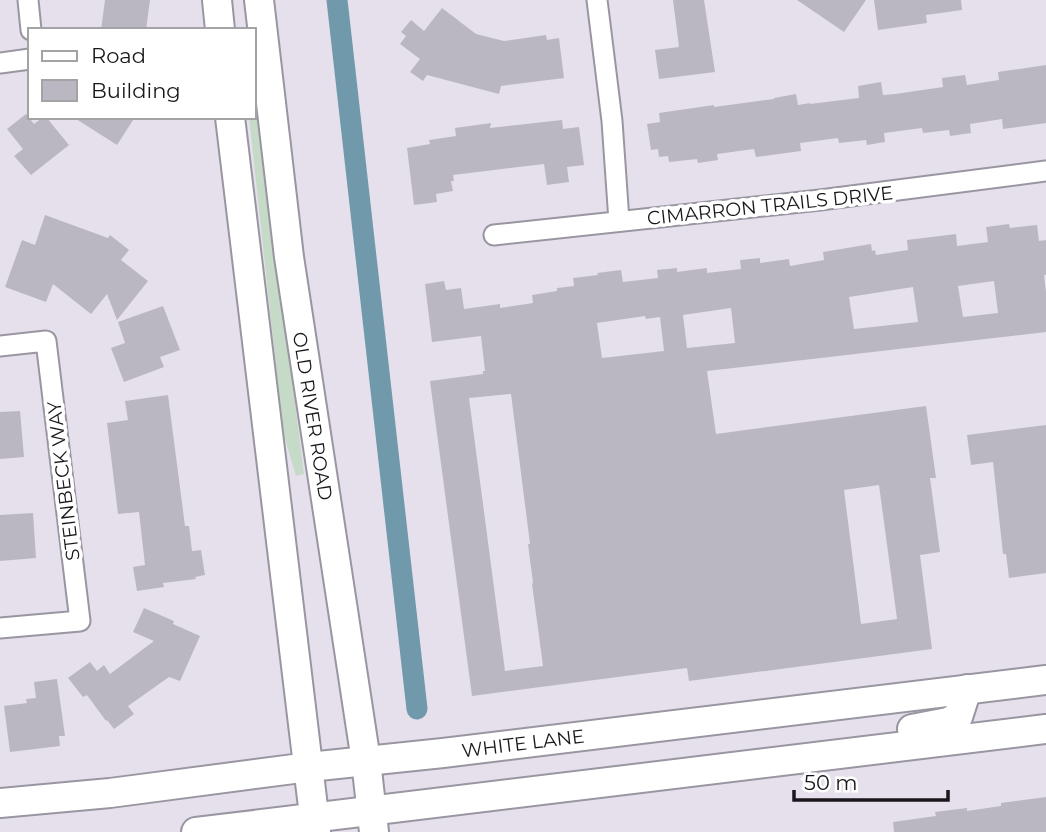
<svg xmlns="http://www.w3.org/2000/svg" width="1046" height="832" viewBox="0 0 1046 832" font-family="Montserrat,sans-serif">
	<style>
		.green { fill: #c5dbc7 }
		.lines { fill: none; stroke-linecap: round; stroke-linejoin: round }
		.canal { stroke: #709aab; stroke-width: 21 }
		.building { fill: #bbb7c2; fill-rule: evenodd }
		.street-casing { stroke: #9a96a1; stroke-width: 23 }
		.secondary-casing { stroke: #9a96a1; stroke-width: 32 }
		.street { stroke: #fff; stroke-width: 19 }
		.secondary { stroke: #fff; stroke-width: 28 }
		.labels { text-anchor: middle; stroke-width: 7; stroke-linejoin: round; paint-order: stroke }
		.street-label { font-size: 19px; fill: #19171b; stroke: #fff }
	</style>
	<rect width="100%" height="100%" fill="#e5e0ec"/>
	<polygon class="green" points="254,78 304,474 296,476 283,432 249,117 254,117"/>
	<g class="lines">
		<polyline class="canal" points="337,0 417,709"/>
	</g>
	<g class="building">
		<polygon points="105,0 150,0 146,30 101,30"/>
		<polygon points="673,0 704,0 715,72 659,79 655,50 679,47"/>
		<polygon points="797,0 866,0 844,32"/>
		<polygon points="874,0 961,0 962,10 926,15 927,23 878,30"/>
		<polygon points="442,8 476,34 504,41 546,35 547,40 559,38 564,78 501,86 499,94 427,75 423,81 410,72 420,59 400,44 406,36 401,32 411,20 424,31"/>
		<polygon points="1046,65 1046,123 1003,129 1002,119 970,124 971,133 950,136 949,130 923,133 922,128 884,133 885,142 867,145 866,140 839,143 838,138 800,143 801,151 756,157 754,149 717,154 718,160 698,163 697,159 669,162 668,156 659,157 658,149 651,150 647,124 660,122 659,113 714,105 714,107 774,99 774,98 796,94 798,105 810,103 810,104 859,98 858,86 881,82 883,95 895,94 943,87 942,78 965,75 967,85 999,80 998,72"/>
		<polygon points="26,114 34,124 43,117 46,117 69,145 31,175 14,156 23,149 7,129"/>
		<polygon points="73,117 135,117 117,145"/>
		<polygon points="562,120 563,129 579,127 584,165 567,167 569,182 547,185 544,164 453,175 454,181 451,181 453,191 436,194 437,202 414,205 407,148 430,144 429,140 456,136 455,128 491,123 490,128"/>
		<polygon points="45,215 108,238 110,235 129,250 121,260 148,281 117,320 107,294 91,314 53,284 46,302 5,287 22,240 35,245"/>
		<path d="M1009,224L1010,228L1037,225L1039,241L1046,240V275H1044L1046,292V332L707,371L716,434L926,406L936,478H930L940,552L920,555L932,649L689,681L687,668L472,696L430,381L483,374V371H485L481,336L432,342L425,284L444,281L446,290L461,288L464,309L500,304V308L533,303L532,295L557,291V288L574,286L573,278L598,275L597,273L621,270L623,282L658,278L657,270L677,268V272L707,268V273L741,269L740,260L760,258V263L789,259L790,266L824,260L823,252L871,244L872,251L875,250L876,255L908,250L907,240L956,234L957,246L988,242L986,227ZM994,281L998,313L963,317L958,286ZM913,287L918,322L854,329L849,297ZM731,308L735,343L687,348L683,315ZM645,316L646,319L660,317L664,351L602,358L597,323ZM511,394L530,544H528L533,583L532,584L543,666L505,671L469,398ZM879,485L897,619L861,624L844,490Z"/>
		<polygon points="163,306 180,350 160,357 164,367 124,382 111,348 125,343 118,322"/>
		<polygon points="168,395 185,526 189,526 192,551 201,550 205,575 195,577 196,579 163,583 164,587 137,591 133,567 145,565 139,512 118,514 107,423 128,420 125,401"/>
		<polygon points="20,411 24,457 0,459 0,412"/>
		<polygon points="1046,425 1046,573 1009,578 1006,554 1003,554 993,462 971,465 967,435"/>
		<polygon points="33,513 36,558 0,561 0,515"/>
		<polygon points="144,608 174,621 173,624 200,636 180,681 169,677 128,706 134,714 114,729 107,720 106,721 87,695 83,697 68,678 90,662 97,671 104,665 110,674 154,641 133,632"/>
		<polygon points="57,679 65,736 59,736 60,746 10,752 4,706 27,703 26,699 36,698 34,682"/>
		<polygon points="1046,797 1046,832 894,832 893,822 936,816 935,812 967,808 967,811 1001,806 1001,803"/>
	</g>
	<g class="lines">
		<defs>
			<g id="street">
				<polyline points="28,0 31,30"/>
				<polyline points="597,0 612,121 619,221"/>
				<polyline points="0,63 30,59"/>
				<polyline points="494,235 820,200 1046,171"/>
				<polyline points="0,346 46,341 80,621 0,628"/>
			</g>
			<g id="secondary">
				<polyline points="217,0 220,30"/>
				<polyline points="259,0 289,257 366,761 374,832"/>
				<polyline points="230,117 316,832"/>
				<polyline points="912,729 948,722 958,717 967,689"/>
				<polyline points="0,803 110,793 309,767 443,753 1046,680"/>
				<polyline points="196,832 1046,729"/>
			</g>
		</defs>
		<use href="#street" class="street-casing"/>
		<use href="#secondary" class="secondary-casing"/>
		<use href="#street" class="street"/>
		<use href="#secondary" class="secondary"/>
	</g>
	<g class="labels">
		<g class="street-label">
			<text transform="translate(770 205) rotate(-6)" y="7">CIMARRON TRAILS DRIVE</text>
			<text transform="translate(313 416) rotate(81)" y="7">OLD RIVER ROAD</text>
			<text transform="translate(63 481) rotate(-97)" y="7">STEINBECK WAY</text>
			<text transform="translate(523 743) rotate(-7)" y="7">WHITE LANE</text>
		</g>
	</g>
	<rect x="28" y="28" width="228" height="91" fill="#ffffff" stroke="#a3a2a4" stroke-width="2"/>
	<rect x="42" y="51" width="35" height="10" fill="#ffffff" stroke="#a3a2a4" stroke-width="2"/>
	<text x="91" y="63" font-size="21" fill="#19171b">Road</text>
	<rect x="42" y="80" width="35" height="21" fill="#bbb7c2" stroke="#a3a2a4" stroke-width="2"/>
	<text x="91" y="98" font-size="21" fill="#19171b">Building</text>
	<path d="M794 790v10h154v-10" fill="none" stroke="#19171b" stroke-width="3.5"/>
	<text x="804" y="790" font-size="21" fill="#19171b" stroke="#ffffff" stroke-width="5" paint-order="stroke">50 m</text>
</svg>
